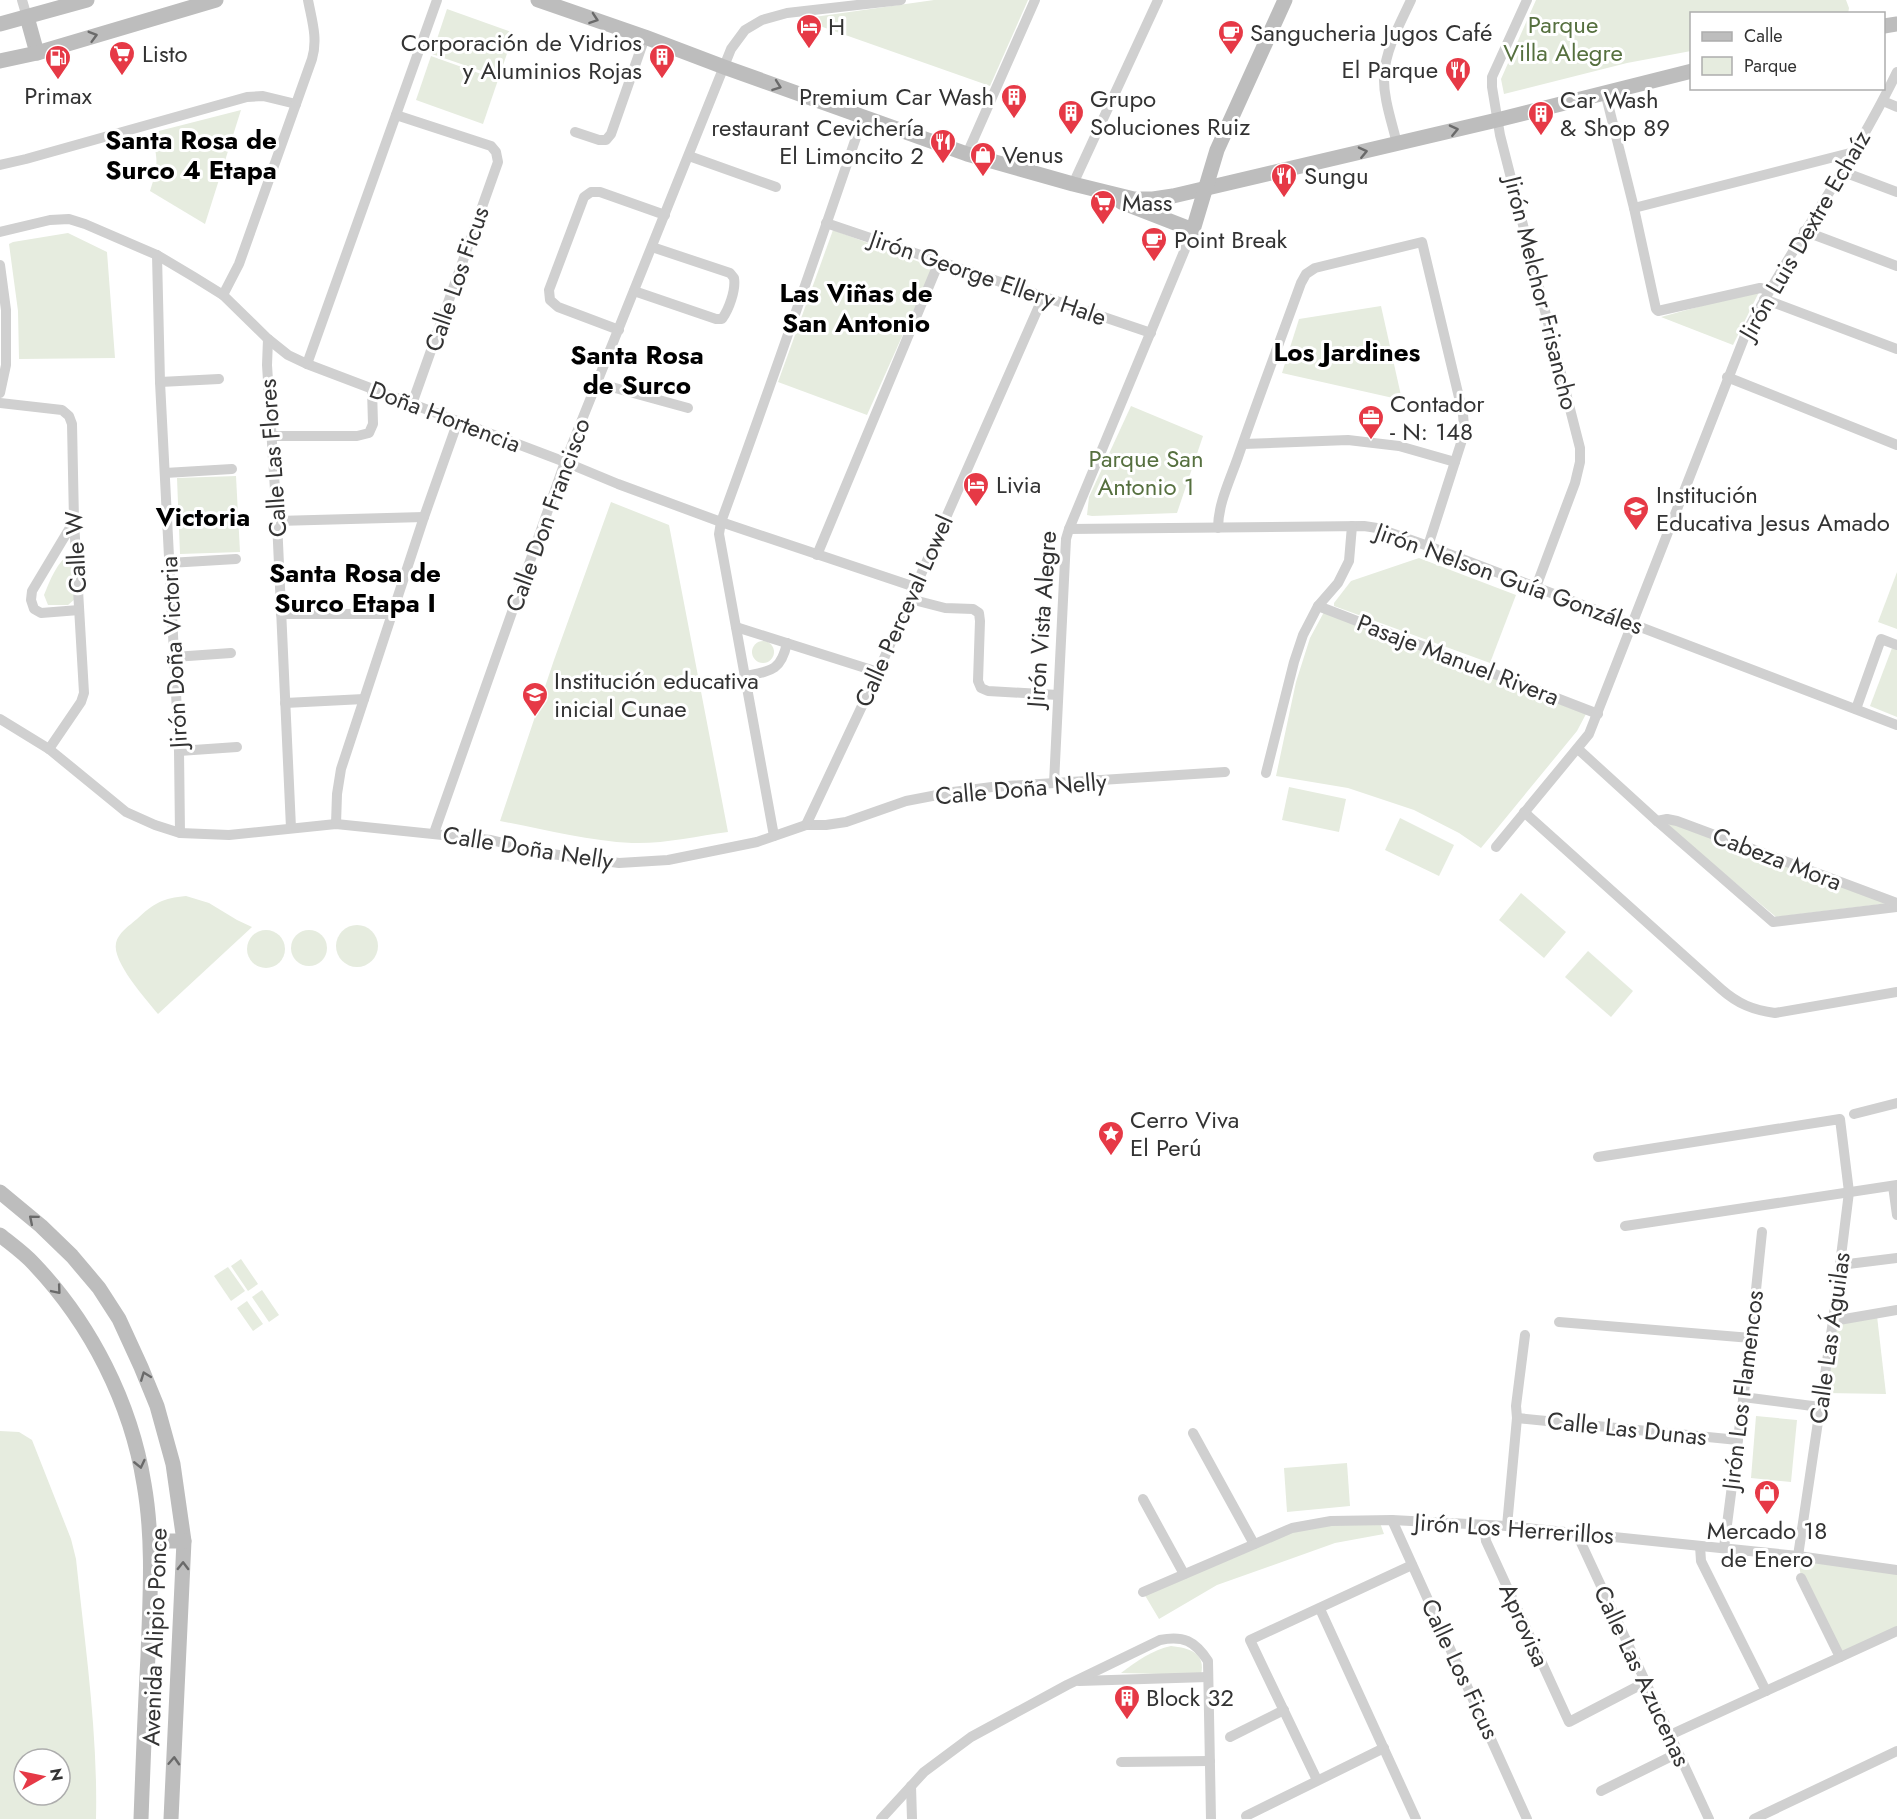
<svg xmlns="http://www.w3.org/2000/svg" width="1897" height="1819" viewBox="0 0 1897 1819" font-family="Jost,sans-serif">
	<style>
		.green { fill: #e6ecdf; fill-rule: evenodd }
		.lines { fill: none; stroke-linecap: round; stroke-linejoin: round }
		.street { stroke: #d0d0d0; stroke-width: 10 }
		.secondary { stroke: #bdbdbd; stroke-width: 15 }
		.oneway { stroke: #6a6a6a }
		.labels { text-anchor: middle; stroke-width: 6; stroke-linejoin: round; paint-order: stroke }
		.park-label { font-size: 24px; fill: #56703f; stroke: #fff }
		.poi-label { font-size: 24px; fill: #333; stroke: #fff; text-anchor: start }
		.street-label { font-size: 24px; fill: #333; stroke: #fff }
		.neighbourhood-label { font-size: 26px; font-weight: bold; fill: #000; stroke: #fff }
	</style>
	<rect width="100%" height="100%" fill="#fff"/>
	<g class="green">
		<polygon points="934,0 1028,0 990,86 800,19"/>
		<polygon points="1536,0 1846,0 1849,8 1848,14 1692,14 1691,51 1627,63 1504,94 1501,79"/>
		<polygon points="447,9 514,33 499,77 432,54"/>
		<polygon points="431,56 498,80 483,124 416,100"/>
		<path d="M241,110L205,224L150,191C159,165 158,159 151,133Z"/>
		<polygon points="833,230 933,267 867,415 778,382"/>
		<polygon points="68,233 107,252 115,358 19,359 18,311 9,244 13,242"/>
		<polygon points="1760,290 1733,345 1661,317"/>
		<polygon points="1381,306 1402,400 1282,373 1299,319"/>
		<polygon points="1131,406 1203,436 1177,513 1092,516 1087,515 1089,497"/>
		<polygon points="236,476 240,552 180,554 177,478"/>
		<path d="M611,502L669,525L728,832C697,836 664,844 632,843C588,841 543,829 500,821L554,660Z"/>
		<path d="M71,555L76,598L68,605H48L44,595C49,583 58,558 71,555Z"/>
		<polygon points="1419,558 1516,595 1490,663 1334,606 1334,603 1351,581"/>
		<polygon points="1897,572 1897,629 1878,622"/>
		<polygon points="1324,612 1586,714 1577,731 1481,848 1459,833 1414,810 1348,788 1276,776 1296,682 1310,638"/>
		<circle cx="763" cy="652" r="11"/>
		<polygon points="1892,648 1897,650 1897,717 1870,706"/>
		<polygon points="1289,787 1346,799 1339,832 1282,820"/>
		<polygon points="1400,818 1454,845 1439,876 1385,850"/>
		<polygon points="1667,820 1890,903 1776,917 1665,824"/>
		<polygon points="1521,893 1566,932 1544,958 1499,920"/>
		<path d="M186,896L209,903L237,920L252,927L158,1014C146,999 112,962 116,943C118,933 130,925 137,919C154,903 163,898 186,896Z"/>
		<circle cx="357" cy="946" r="21"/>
		<circle cx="309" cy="948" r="18"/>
		<circle cx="266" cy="949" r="19"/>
		<polygon points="1588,951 1633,991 1611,1017 1565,977"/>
		<polygon points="241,1259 258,1284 248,1291 231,1266"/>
		<polygon points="228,1267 245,1291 231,1301 214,1276"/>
		<polygon points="262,1290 279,1315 269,1322 252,1297"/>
		<polygon points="247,1301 263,1324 253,1331 237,1308"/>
		<polygon points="1877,1316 1886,1394 1826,1393 1833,1321"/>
		<polygon points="1756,1416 1797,1420 1791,1482 1751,1478"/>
		<path d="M0,1431L19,1432L32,1440L71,1539L76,1559C85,1645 98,1733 96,1819H0ZM24,1759H60V1795H24Z"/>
		<polygon points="1347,1463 1350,1506 1287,1512 1284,1468"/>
		<polygon points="1379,1520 1384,1534 1335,1543 1217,1585 1159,1619 1143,1592 1292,1528"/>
		<polygon points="1798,1556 1897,1570 1897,1631 1840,1657 1801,1578"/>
		<path d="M1171,1646C1190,1648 1206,1653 1201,1675L1121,1673C1137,1661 1152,1650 1171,1646Z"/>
	</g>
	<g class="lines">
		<g class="street">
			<polyline points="22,0 27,17"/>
			<polyline points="1527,0 1492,77 1492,87 1500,135 1580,448 1580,462 1575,483 1536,587"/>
			<polyline points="1605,92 1634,208 1656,309 1658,311 1760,288 1769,290"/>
			<polyline points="1883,101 1897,107"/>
			<polyline points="396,115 491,146 496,152 498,162 412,404"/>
			<polyline points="575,132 599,140 606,140 611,134 645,37"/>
			<path d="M1397,144C1392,122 1383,98 1384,75C1386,48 1400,24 1411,0"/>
			<polyline points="967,154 1035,0"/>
			<polyline points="689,156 776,187"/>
			<polyline points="0,165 26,159 247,97 263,96 296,104"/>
			<polyline points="1841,171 1897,192"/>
			<polyline points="1073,184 1158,0"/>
			<polyline points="1634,208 1854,152"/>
			<polyline points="826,223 1151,333"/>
			<polyline points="1804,231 1897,266"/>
			<polyline points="0,232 50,220 69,219 85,224 157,255 194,277 223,295 268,339 288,355 307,364 565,462 618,484 721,522 915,587"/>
			<polyline points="157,255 160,382 179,751 180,833"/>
			<polyline points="0,265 6,310 6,365 0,393"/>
			<path d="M634,291L716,319H722C729,309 736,290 734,278L730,273L652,247"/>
			<path d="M223,295L239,264L312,59C318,39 312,21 308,0"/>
			<polyline points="1764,299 1897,349"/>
			<polyline points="619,330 558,307 550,300 549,290 584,197 591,192 600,192 665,215"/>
			<polyline points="268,339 267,365 277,521 291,828"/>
			<polyline points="307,364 437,0"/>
			<polyline points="1727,377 1897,445"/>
			<polyline points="160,382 219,379"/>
			<polyline points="597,383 688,408"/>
			<polyline points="0,403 62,410 69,416 72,424 74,521 84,693 81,702 49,749"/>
			<polyline points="271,436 357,436 369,433 373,424 372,389"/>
			<polyline points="1243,444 1348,440 1399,446 1455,462"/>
			<polyline points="165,473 232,469"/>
			<polyline points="74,521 32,591 31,600 34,609 41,613 79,610"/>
			<polyline points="277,521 424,517"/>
			<path d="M1218,528C1218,504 1230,480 1238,457C1258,399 1280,341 1301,283L1306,274L1315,268L1422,242L1463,414L1464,427L1462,440L1428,546"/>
			<polyline points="1069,529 1364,526 1377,528 1428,546 1897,725"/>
			<polyline points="817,555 939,262"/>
			<polyline points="169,563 236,559"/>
			<polyline points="910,599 945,608 973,609 979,613 980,621 978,681 981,688 988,691 1058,695"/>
			<polyline points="1318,606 1598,714"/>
			<polyline points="281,614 393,614"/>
			<polyline points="736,627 878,672"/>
			<polyline points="174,657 231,653"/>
			<path d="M745,676C771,671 781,671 787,643"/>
			<polyline points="285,703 364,699"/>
			<polyline points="1856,709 1881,639 1897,645"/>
			<polyline points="0,719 49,749 126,812 155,825 180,833 229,835 336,824 491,840 544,853 619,863 668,860 757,842 806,825 826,825 846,822 906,801 953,792 992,787 1225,772"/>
			<polyline points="1578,749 1657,821 1773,922 1897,907"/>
			<polyline points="179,751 237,747"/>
			<polyline points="1266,773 1294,662 1303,635 1318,606 1338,583 1349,561 1352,526"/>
			<polyline points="1054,783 1066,539 1069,529 1193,230"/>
			<path d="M1524,812L1721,989C1738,1004 1753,1010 1775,1013L1897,992"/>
			<polyline points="1657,821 1667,819 1677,821 1897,903"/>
			<polyline points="336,824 337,794 341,769 424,517 458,421"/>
			<polyline points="806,825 878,672 1043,297"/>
			<polyline points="434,833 565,462 731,49 745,30 762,20 787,13 901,0"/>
			<path d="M774,836L719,534L721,522C770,388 817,252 863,117"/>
			<path d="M1496,847L1589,734L1746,333C1793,244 1853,163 1897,72"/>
			<polyline points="1854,1114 1897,1103"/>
			<polyline points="1598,1157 1840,1119 1849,1192 1833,1321 1798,1556"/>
			<polyline points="1893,1186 1897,1215"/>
			<polyline points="1625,1226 1897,1185"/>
			<polyline points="1840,1265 1897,1258"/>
			<polyline points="1833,1321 1897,1310"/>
			<polyline points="1559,1322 1751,1338"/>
			<polyline points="1743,1397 1820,1407"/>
			<polyline points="1517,1418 1738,1440"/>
			<polyline points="1193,1433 1254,1544"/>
			<polyline points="1143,1499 1184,1574"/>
			<polyline points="1392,1520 1527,1819"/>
			<polyline points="1484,1526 1486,1541 1569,1722 1646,1682"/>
			<polyline points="1507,1526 1517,1418 1516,1406 1525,1335"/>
			<polyline points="1576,1532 1709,1819"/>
			<polyline points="1700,1546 1701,1561 1766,1691"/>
			<polyline points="1724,1548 1751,1338 1762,1232"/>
			<polyline points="1801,1578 1840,1657"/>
			<polyline points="1143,1592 1292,1528 1331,1521 1392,1520 1507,1526 1798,1556 1897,1570"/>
			<polyline points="1320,1609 1416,1819"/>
			<polyline points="1079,1681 1208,1677"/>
			<polyline points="1670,1735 1897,1631"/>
			<polyline points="1230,1737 1284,1710"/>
			<polyline points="1121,1762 1210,1761"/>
			<polyline points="1317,1780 1250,1640 1412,1565"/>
			<polyline points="911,1786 912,1819"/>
			<polyline points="1601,1791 1678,1753"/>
			<polyline points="1246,1816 1384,1748"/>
			<path d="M881,1819L924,1772L971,1737L1067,1685L1160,1640C1183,1635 1195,1641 1208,1661L1211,1819"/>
			<polyline points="1754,1819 1897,1751"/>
		</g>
		<g class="secondary">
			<polyline points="538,0 645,37 724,67 967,154 1073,184 1134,199 1153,199 1173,196 1497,120 1692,71"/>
			<polyline points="27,17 37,53"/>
			<polyline points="0,24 87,0"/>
			<polyline points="1884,26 1897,24"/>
			<polyline points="0,61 37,53 216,0"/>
			<polyline points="1121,202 1193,230 1217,150 1285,0"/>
			<polyline points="0,1192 41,1226 72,1256 99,1288 119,1319 141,1367 157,1406 173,1464 184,1541 171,1819"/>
			<path d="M0,1235C11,1244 24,1253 34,1264C91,1324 131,1403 144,1484C154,1541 150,1599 148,1656C145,1710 143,1765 141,1819"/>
			<polyline points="151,1541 184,1541"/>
		</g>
	</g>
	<defs><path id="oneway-chevron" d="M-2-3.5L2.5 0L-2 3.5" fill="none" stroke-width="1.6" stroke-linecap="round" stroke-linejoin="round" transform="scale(1.5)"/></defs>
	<g class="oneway">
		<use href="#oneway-chevron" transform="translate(594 19) rotate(19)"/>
		<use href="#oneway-chevron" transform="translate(93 36) rotate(-16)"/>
		<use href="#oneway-chevron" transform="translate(777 86) rotate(20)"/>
		<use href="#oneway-chevron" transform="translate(1454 130) rotate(-13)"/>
		<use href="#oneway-chevron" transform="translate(1363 152) rotate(-13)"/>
		<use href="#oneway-chevron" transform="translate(33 1219) rotate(-140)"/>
		<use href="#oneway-chevron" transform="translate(57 1290) rotate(50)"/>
		<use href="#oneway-chevron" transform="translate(145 1376) rotate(-111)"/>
		<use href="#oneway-chevron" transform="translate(140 1464) rotate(77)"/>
		<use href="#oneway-chevron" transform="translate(183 1566) rotate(-89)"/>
		<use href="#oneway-chevron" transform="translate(174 1761) rotate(-87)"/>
	</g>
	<defs>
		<symbol id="hotel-pin" viewBox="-11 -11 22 30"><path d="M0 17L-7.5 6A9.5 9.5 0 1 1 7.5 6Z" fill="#e63946" stroke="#fff"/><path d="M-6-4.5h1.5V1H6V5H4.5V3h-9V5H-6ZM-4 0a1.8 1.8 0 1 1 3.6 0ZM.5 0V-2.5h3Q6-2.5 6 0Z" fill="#fff"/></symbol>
		<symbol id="cafe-pin" viewBox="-11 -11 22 30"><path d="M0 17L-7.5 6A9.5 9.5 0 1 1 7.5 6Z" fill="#e63946" stroke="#fff"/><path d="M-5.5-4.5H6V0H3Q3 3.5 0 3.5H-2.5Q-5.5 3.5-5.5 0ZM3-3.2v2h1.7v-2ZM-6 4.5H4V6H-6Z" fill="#fff"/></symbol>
		<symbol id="supermarket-pin" viewBox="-11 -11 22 30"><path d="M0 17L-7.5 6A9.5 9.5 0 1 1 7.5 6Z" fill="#e63946" stroke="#fff"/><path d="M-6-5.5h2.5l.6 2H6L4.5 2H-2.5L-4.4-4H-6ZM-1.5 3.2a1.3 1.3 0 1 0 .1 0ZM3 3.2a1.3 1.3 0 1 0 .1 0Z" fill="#fff"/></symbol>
		<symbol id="building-pin" viewBox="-11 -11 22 30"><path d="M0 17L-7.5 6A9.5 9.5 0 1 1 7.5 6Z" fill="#e63946" stroke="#fff"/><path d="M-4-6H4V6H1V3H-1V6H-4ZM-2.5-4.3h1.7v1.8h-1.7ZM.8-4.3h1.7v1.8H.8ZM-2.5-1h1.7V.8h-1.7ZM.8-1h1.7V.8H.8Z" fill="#fff"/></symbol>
		<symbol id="fuel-pin" viewBox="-11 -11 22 30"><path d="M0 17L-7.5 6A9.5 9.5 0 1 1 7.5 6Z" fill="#e63946" stroke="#fff"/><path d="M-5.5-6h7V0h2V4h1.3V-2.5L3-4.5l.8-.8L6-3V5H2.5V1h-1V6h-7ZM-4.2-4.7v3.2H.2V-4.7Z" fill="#fff"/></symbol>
		<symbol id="restaurant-pin" viewBox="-11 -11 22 30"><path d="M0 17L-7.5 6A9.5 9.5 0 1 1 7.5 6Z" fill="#e63946" stroke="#fff"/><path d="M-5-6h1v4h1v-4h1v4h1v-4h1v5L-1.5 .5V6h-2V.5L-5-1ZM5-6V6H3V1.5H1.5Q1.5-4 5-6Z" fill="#fff"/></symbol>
		<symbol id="shop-pin" viewBox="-11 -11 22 30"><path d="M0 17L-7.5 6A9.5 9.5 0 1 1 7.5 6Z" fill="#e63946" stroke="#fff"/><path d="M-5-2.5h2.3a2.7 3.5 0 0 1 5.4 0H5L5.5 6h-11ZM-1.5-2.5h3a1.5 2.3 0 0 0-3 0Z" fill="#fff"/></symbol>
		<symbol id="office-pin" viewBox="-11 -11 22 30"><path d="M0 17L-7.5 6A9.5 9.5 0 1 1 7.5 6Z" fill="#e63946" stroke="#fff"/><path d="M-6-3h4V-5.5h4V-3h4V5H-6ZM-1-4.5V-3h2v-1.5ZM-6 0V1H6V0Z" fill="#fff"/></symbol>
		<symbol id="school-pin" viewBox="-11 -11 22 30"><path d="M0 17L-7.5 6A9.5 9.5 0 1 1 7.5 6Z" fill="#e63946" stroke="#fff"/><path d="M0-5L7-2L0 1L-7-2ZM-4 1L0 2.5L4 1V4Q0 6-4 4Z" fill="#fff"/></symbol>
		<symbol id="sight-pin" viewBox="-11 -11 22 30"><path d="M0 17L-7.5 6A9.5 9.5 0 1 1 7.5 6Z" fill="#e63946" stroke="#fff"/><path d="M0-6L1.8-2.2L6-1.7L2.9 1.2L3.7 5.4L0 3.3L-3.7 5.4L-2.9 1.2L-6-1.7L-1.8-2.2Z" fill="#fff"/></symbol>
	</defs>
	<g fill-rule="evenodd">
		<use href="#hotel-pin" x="794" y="12" width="30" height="40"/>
		<use href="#cafe-pin" x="1216" y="18" width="30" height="40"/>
		<use href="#supermarket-pin" x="107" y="39" width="30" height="40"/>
		<use href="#building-pin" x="647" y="42" width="30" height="40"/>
		<use href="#fuel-pin" x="43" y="43" width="30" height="40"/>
		<use href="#restaurant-pin" x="1443" y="55" width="30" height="40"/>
		<use href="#building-pin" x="999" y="82" width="30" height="40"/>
		<use href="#building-pin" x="1056" y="98" width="30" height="40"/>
		<use href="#building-pin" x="1526" y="99" width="30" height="40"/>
		<use href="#restaurant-pin" x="928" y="127" width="30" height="40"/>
		<use href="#shop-pin" x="968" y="140" width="30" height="40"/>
		<use href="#restaurant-pin" x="1269" y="161" width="30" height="40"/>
		<use href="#supermarket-pin" x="1088" y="188" width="30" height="40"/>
		<use href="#cafe-pin" x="1139" y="225" width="30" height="40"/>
		<use href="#office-pin" x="1356" y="403" width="30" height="40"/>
		<use href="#hotel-pin" x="961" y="470" width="30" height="40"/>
		<use href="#school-pin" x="1621" y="494" width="30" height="40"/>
		<use href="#school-pin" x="520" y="680" width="30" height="40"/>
		<use href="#sight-pin" x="1096" y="1119" width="30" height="40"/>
		<use href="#shop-pin" x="1752" y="1478" width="30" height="40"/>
		<use href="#building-pin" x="1112" y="1683" width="30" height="40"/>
	</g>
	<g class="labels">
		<g class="park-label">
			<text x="1563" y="33">Parque<tspan x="1563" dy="28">Villa Alegre</tspan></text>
			<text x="1146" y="467">Parque San<tspan x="1146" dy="28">Antonio 1</tspan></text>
		</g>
		<g class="poi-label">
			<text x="828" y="35">H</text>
			<text x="1250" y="41">Sangucheria Jugos Café</text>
			<text x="642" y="51" text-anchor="end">Corporación de Vidrios<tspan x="642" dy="28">y Aluminios Rojas</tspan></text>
			<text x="142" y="62">Listo</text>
			<text x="1438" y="78" text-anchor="end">El Parque</text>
			<text x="58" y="104" text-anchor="middle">Primax</text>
			<text x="994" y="105" text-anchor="end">Premium Car Wash</text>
			<text x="1090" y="107">Grupo<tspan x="1090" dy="28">Soluciones Ruiz</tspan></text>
			<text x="1560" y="108">Car Wash<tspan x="1560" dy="28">&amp; Shop 89</tspan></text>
			<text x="924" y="136" text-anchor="end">restaurant Cevichería<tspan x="924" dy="28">El Limoncito 2</tspan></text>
			<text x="1002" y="163">Venus</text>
			<text x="1304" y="184">Sungu</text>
			<text x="1122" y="211">Mass</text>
			<text x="1174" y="248">Point Break</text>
			<text x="1390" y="412">Contador<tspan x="1390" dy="28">- N: 148</tspan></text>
			<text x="996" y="493">Livia</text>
			<text x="1656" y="503">Institución<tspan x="1656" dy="28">Educativa Jesus Amado</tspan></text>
			<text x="554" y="689">Institución educativa<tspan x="554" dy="28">inicial Cunae</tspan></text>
			<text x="1130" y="1128">Cerro Viva<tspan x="1130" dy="28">El Perú</tspan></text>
			<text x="1767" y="1539" text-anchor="middle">Mercado 18<tspan x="1767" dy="28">de Enero</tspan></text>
			<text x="1146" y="1706">Block 32</text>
		</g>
		<g class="street-label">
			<text transform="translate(1805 235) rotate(-60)" y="8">Jirón Luis Dextre Echaíz</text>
			<text transform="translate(988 278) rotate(19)" y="8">Jirón George Ellery Hale</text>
			<text transform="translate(457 279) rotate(-71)" y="8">Calle Los Ficus</text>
			<text transform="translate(1541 293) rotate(76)" y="8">Jirón Melchor Frisancho</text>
			<text transform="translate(445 417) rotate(21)" y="8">Doña Hortencia</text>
			<text transform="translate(273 458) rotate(-94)" y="8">Calle Las Flores</text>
			<text transform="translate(548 515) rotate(-70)" y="8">Calle Don Francisco</text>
			<text transform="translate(76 552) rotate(-93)" y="8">Calle W</text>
			<text transform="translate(1509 579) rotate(20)" y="8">Jirón Nelson Guía Gonzáles</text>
			<text transform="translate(904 611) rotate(-66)" y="8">Calle Perceval Lowel</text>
			<text transform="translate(1042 619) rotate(-86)" y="8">Jirón Vista Alegre</text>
			<text transform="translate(174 652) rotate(-93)" y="8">Jirón Doña Victoria</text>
			<text transform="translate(1458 660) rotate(21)" y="8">Pasaje Manuel Rivera</text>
			<text transform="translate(1021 789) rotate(-5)" y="8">Calle Doña Nelly</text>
			<text transform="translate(528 848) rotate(9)" y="8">Calle Doña Nelly</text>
			<text transform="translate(1777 859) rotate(21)" y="8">Cabeza Mora</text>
			<text transform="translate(1830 1338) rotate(-82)" y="8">Calle Las Águilas</text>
			<text transform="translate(1743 1390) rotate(-83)" y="8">Jirón Los Flamencos</text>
			<text transform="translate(1627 1429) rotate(6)" y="8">Calle Las Dunas</text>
			<text transform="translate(1514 1529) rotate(4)" y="8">Jirón Los Herrerillos</text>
			<text transform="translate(1524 1625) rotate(66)" y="8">Aprovisa</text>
			<text transform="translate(155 1637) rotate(-88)" y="8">Avenida Alipio Ponce</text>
			<text transform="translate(1460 1669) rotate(65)" y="8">Calle Los Ficus</text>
			<text transform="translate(1642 1676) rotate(65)" y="8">Calle Las Azucenas</text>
		</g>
		<g class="neighbourhood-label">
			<text x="191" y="149">Santa Rosa de<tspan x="191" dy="30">Surco 4 Etapa</tspan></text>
			<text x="856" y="302">Las Viñas de<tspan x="856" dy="30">San Antonio</tspan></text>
			<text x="1347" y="361">Los Jardines</text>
			<text x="637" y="364">Santa Rosa<tspan x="637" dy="30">de Surco</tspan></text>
			<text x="203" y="526">Victoria</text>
			<text x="355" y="582">Santa Rosa de<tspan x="355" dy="30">Surco Etapa I</tspan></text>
		</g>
	</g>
	<rect x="1690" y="12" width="195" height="78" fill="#ffffff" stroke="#adadad" stroke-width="1.5"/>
	<rect x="1702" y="32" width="30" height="9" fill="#bdbdbd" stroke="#adadad" stroke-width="1.5"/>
	<text x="1744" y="42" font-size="18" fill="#333333">Calle</text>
	<rect x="1702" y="57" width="30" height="18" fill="#e6ecdf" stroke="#adadad" stroke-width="1.5"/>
	<text x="1744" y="72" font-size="18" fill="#333333">Parque</text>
	<g transform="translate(42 1777) rotate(81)"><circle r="28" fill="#ffffff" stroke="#adadad" stroke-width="1.5"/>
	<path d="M0-4.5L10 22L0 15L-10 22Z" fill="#e63946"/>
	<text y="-9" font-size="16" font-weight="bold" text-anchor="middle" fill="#333333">N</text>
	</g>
</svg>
